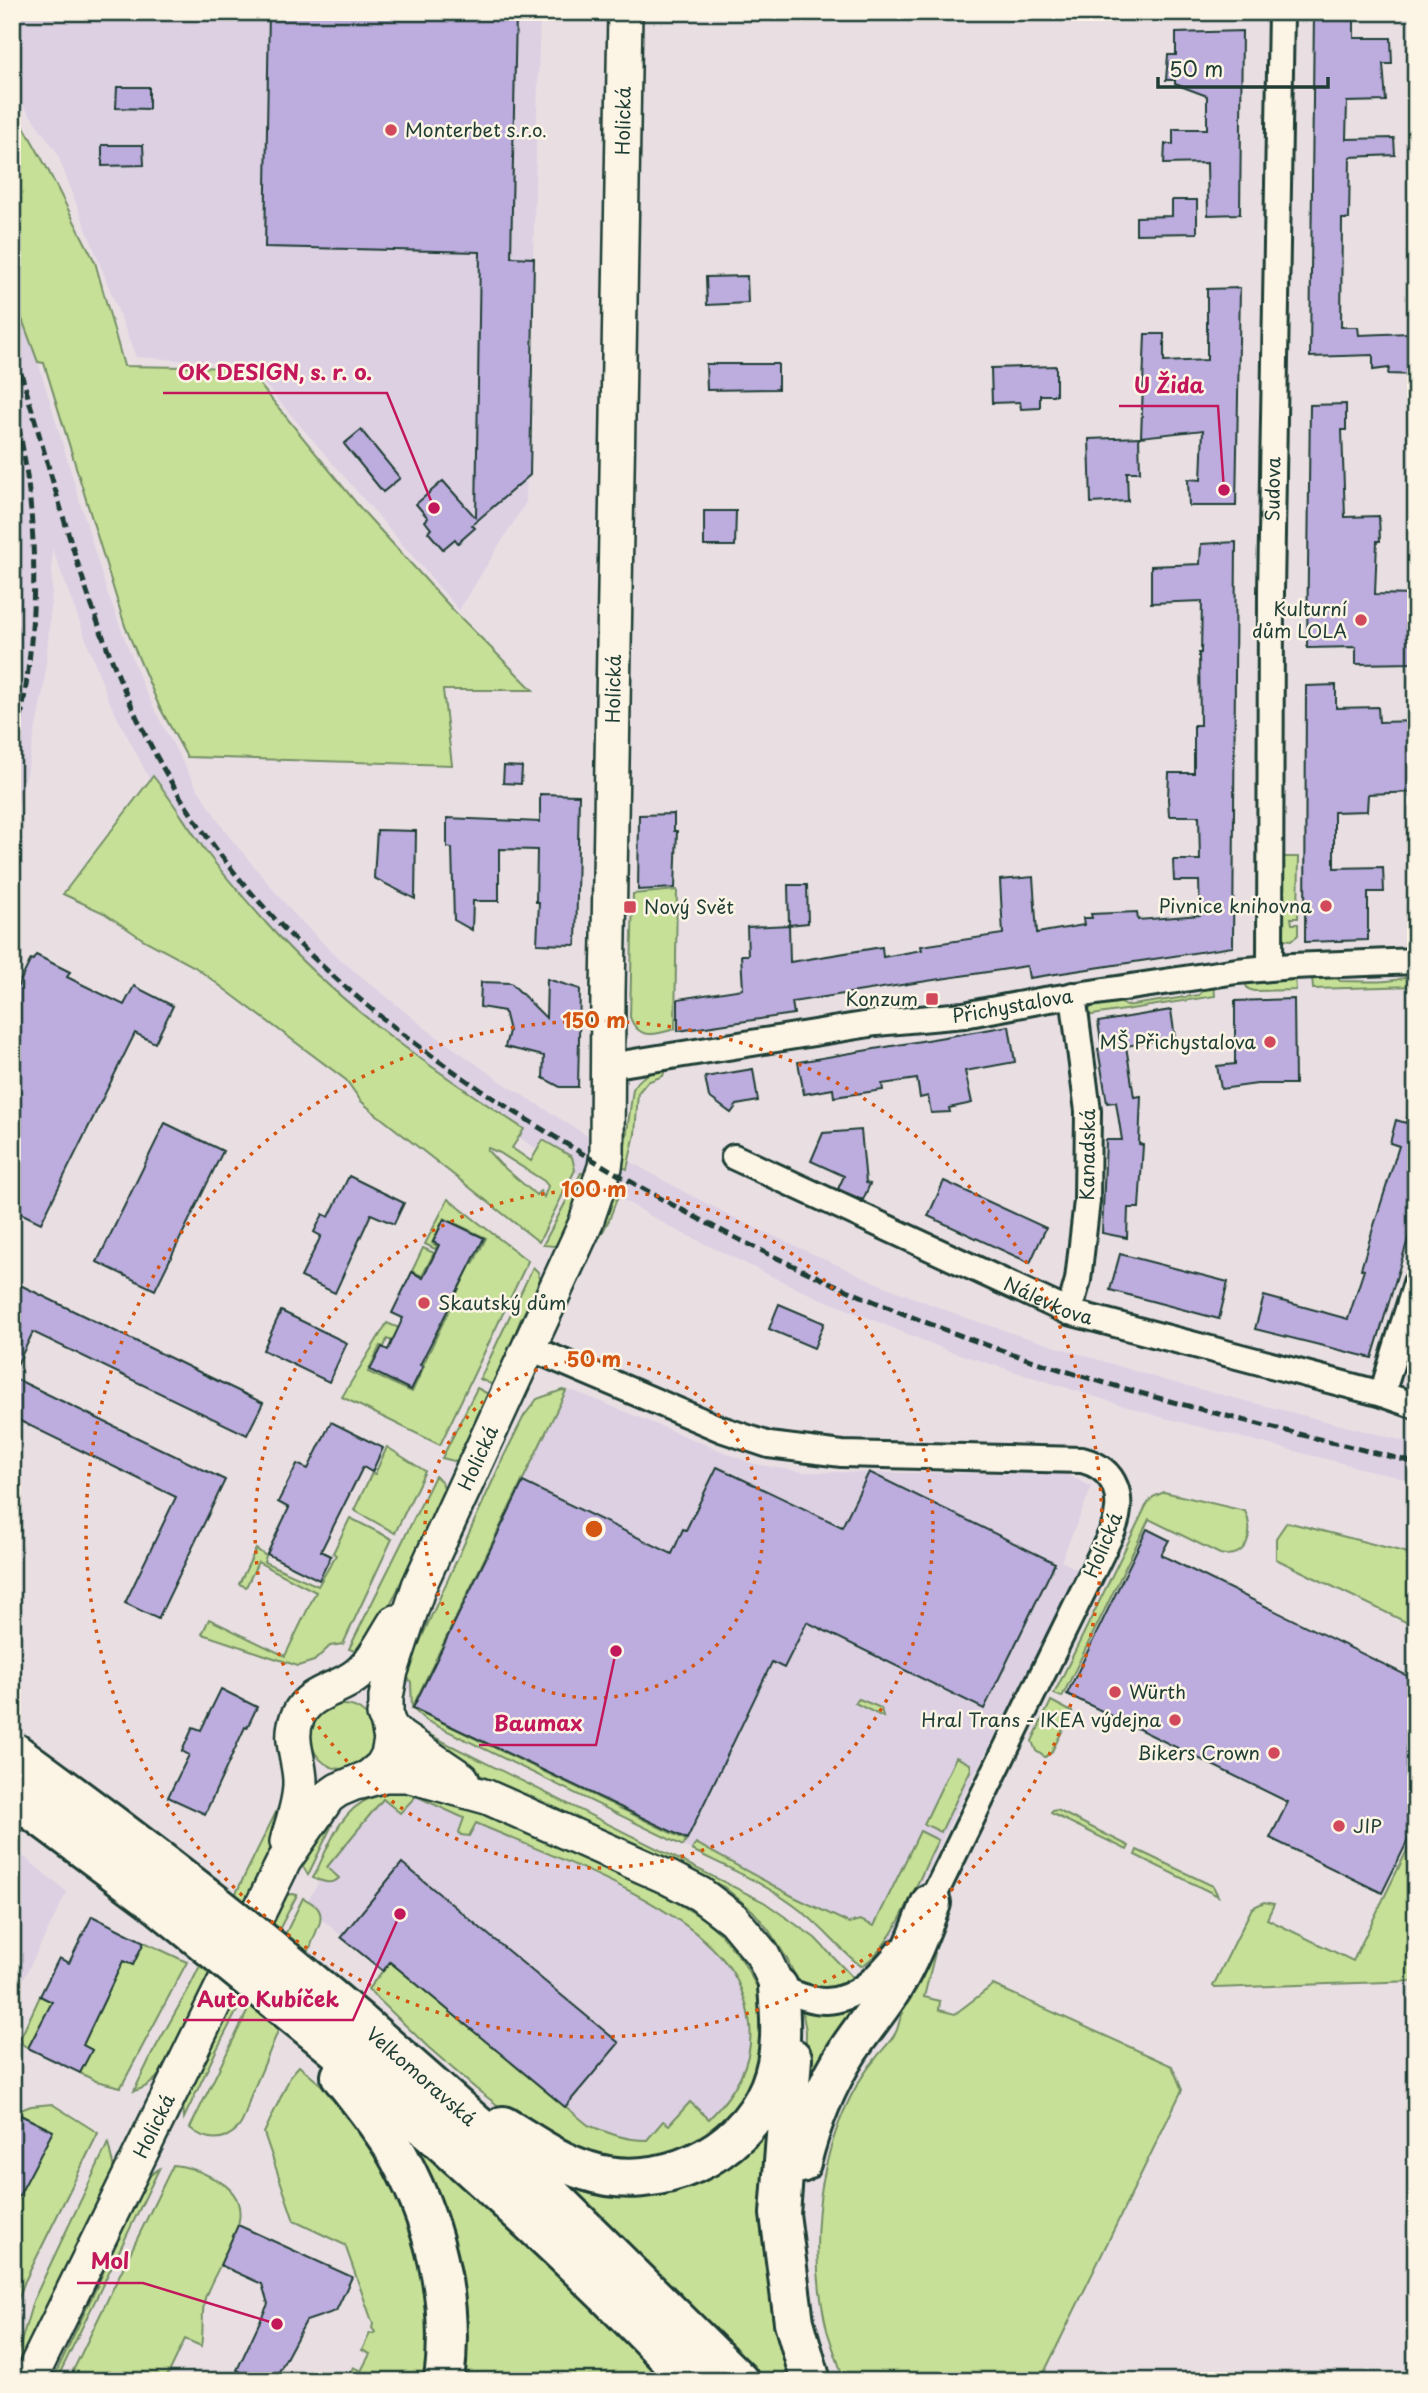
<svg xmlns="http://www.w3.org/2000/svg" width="1428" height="2393" viewBox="0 0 1428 2393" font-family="'Playpen Sans',sans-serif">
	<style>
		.built { fill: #dcd0e2 }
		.green { fill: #c7e097; stroke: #738e66; stroke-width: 2; fill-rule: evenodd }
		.building { fill: #bdadde; stroke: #1f3d34; stroke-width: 2 }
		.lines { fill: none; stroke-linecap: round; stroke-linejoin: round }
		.street-casing { stroke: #1f3d34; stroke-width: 30 }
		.secondary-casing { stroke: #1f3d34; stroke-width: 38 }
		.primary-casing { stroke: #1f3d34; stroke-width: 44 }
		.street { stroke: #fcf5e5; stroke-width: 24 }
		.secondary { stroke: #fcf5e5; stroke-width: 33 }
		.primary { stroke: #fcf5e5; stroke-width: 38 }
		.rail { stroke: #1f3d34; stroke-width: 5; stroke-dasharray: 10 5; stroke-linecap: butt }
		.primary-bridge-casing { stroke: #1f3d34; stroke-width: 44; stroke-linecap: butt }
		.primary-bridge { stroke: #fcf5e5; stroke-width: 38 }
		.ring { fill: none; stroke: #d45610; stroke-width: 3.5; stroke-dasharray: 3.5 7 }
		.poi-dot { fill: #d1495b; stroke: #fcf5e5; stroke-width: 2.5 }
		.labels { text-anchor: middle; stroke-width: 5; stroke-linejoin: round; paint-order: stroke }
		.street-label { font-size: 19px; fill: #1f3d34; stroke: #fcf5e5 }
		.poi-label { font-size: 19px; fill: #1f3d34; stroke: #fcf5e5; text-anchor: end }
		.centre { fill: #d45610; stroke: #fcf5e5; stroke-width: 3.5 }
		.ring-label { font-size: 21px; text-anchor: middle; font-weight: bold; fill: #d45610; stroke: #fcf5e5; stroke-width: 5; stroke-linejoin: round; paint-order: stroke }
		.leader { fill: none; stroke: #c2185b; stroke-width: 2.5 }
		.callout-dot { fill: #c2185b; stroke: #fcf5e5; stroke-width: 2.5 }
		.callout-label { font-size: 21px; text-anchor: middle; font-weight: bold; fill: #c2185b; stroke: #fcf5e5; stroke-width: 5; stroke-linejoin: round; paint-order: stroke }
	</style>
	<rect width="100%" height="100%" fill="#e9dfe3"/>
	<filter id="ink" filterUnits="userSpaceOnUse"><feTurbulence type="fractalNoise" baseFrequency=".0143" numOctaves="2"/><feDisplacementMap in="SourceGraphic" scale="14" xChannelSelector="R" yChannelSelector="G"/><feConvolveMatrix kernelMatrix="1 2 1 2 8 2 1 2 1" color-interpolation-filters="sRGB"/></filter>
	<g filter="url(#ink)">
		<g class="built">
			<polygon points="12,12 540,12 526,502 459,610 248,365 136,357 56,151 12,90"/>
			<polygon points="12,292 38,362 107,592 143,686 163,726 194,783 227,834 293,913 336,956 429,1031 502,1082 613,1152 688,1194 747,1224 884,1286 961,1316 1015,1334 1167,1381 1416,1444 1416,1482 1157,1416 949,1351 800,1290 670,1227 554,1160 481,1113 311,983 162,803 109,701 52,548 52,592 44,686 26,778 12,823 12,666 18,590 18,547 12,490"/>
			<polygon points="574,1391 751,1463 783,1469 804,1472 1066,1474 1092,1487 1061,1561 1081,1571 973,1777 894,1937 888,1946 865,1969 841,1944 776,1892 420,1716 413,1708 406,1673 516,1431 531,1405 540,1397 554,1392"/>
			<polygon points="415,1795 650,1900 704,1936 732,1968 750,2010 752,2033 743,2076 716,2114 698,2126 647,2140 613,2135 588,2125 391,1962 383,1971 305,1905 328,1867 383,1798"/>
			<polygon points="12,1847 67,1892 12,2002"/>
		</g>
		<g class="green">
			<polygon points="12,105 47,168 95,262 124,366 246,368 362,510 455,612 533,690 443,690 452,765 187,757 159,706 125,626 44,363 38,362 12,292"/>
			<path d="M153,776C173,801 189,829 208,854C226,878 247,901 267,924C340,1006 432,1069 524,1129L512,1148L531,1161L543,1140L572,1157L575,1170L539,1242L371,1110L361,1101L346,1080L195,967L144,940L104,913L63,894ZM488,1148L500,1153L544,1181L548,1186L544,1197L540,1191L536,1195L500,1164L487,1150Z"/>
			<polygon points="1280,857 1299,857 1298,918 1291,918 1292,924 1298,924 1298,935 1292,940 1280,939"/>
			<path d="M677,890L675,1029C655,1035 638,1040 630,1017L633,894Z"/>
			<path d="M1416,973V986L1313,989L1312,976L1334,975L1340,981C1363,981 1396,985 1416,973Z"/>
			<polygon points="1295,976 1296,990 1254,991 1248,989 1244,982"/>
			<polygon points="1214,985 1215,996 1086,1016 1092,1005 1117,1000 1126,1006 1199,995 1206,986"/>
			<path d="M665,1069L663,1076L647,1082L638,1093L635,1134L627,1169L622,1167L633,1089C640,1076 651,1072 665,1069Z"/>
			<polygon points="581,1173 589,1175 559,1243 554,1246 543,1245"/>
			<polygon points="622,1185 609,1220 600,1237 597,1237 616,1189"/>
			<polygon points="448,1199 528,1261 440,1445 342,1397 387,1323 399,1328 392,1341 387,1339 384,1347 380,1346 368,1372 412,1392 424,1366 423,1365 471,1263 473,1264 486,1238 444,1218 432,1243 437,1246 435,1249 425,1244"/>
			<polygon points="423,1248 434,1253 422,1276 412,1271"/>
			<polygon points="533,1267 538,1272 540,1282 520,1321 495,1386 480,1379"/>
			<polygon points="477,1388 492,1396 460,1459 454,1461 442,1458"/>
			<polygon points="562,1390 566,1391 412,1708 686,1840 683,1846 425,1720 412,1708 411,1682 405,1674 504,1456 524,1416 537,1399"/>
			<polygon points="387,1447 425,1471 395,1533 354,1510 372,1473 375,1474"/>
			<polygon points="435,1476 442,1482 445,1492 366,1655 349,1649"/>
			<path d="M1164,1492L1245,1511C1255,1532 1248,1560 1220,1554L1149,1519L1062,1697L1054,1694L1146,1506L1153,1497Z"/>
			<polygon points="350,1518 392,1539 343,1644 330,1646 314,1661 298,1666 202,1634 209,1619 285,1656 316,1592 258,1562 246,1587 239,1584 256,1549 266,1556 264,1562 318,1586 336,1555 333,1553"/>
			<polygon points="1287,1522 1416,1555 1416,1627 1276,1559 1276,1538"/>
			<polygon points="859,1699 881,1708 883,1717 855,1703"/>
			<polygon points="1051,1701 1072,1712 1051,1753 1045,1757 1036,1751 1032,1741"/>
			<circle cx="343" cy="1737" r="32"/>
			<polygon points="430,1735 764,1902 815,1938 857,1982 834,1992 799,1984 786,1957 768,1929 753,1911 724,1887 658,1855 451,1762 425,1745"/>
			<polygon points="956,1757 970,1764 971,1769 941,1832 924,1824"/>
			<path d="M417,1785L647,1884L705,1920L721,1934L742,1960L757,1987L765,2014L761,2069L726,2126L661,2160L592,2158L517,2120L475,2088L428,2047L368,1989L390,1962L588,2125C608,2133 625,2140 647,2140L663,2121L669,2125L690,2102L709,2119C734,2094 754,2062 750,2025C747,2001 738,1976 721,1957C668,1896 551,1856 476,1823L469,1836L461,1835L459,1832L464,1818L416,1796L400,1813L383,1799L327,1867L339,1878C331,1886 322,1881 313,1878C328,1849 338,1812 370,1798C385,1791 402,1789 417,1785Z"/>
			<path d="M282,1800L285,1821L168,2062C159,2076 151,2087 134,2091L152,2054L189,1988Z"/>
			<polygon points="1057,1810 1129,1846 1127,1850 1051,1813 1052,1811"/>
			<polygon points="321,1818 332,1825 308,1875 301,1863"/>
			<path d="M920,1831L938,1840L933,1850C918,1881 891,1951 861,1966C841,1951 825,1930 805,1914C771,1886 731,1869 692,1850L696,1843L794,1897L849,1923L860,1920L874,1926Z"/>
			<polygon points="1416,1832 1416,1981 1215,1988 1213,1986 1252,1908 1264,1902 1274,1904 1267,1919 1353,1961"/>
			<polygon points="1137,1850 1213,1886 1218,1896 1135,1855"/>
			<polygon points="293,1894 297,1895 216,2051 184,2118 183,2102 285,1895"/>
			<path d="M303,1898C314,1904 323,1908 320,1922C298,1979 277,2037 252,2093C247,2104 246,2120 238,2128C224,2143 205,2141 190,2128Z"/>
			<polygon points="144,1942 187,1962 121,2087 96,2081 80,2073 92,2050 83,2045 123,1961 133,1965"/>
			<path d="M929,1951L935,1953L924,1997L940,2001L939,2010L955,2014L993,1985L1172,2066L1182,2090L1040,2381H844C839,2363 832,2347 827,2330C809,2254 815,2169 850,2098C857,2084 865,2071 876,2058C882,2050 891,2042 896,2032C899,2026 899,2019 903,2013L899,2011Z"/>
			<polygon points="866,1994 805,2089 806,2031 802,2009"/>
			<polygon points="40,1996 60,2006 49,2029 40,2025 28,2048 22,2044 21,2037"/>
			<polygon points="299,2066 326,2089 332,2085 395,2176 431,2273 434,2381 347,2381 353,2367 361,2371 370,2354 362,2350 370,2333 373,2334 375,2332 372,2328 373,2324 345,2245 294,2221 264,2133 291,2075"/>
			<polygon points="52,2104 98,2133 25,2281 12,2315 12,2209 52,2131 15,2112 31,2106"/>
			<polygon points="775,2112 794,2381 759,2381 550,2170 598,2188"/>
			<polygon points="397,2125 470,2187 669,2381 459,2381"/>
			<polygon points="108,2143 114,2169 12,2381 12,2373 33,2301"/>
			<path d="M173,2165C188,2166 200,2171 213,2178C271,2205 218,2258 205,2298C201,2312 204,2330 201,2346L185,2339L165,2381H68Z"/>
			<polygon points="159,2169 56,2381 52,2381 99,2282 139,2190 146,2178"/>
		</g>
		<g class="building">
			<polygon points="269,12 516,12 511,257 534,258 530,475 472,525 475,528 458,543 455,539 443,549 428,532 431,529 425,521 428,518 416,504 443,481 476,518 480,252 265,247"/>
			<polygon points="1314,12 1354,12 1354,38 1391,38 1392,64 1383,64 1386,101 1347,102 1346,139 1394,138 1395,155 1350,157 1349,219 1342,219 1341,327 1358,327 1359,335 1409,333 1410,354 1416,353 1416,375 1388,374 1389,368 1373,370 1373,355 1310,357"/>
			<polygon points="1242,31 1240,214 1208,215 1207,163 1164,164 1165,144 1173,144 1173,129 1207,129 1207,96 1175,84 1175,80 1166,80 1168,55 1176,55 1176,33"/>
			<polygon points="117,87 149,87 149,109 116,108"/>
			<polygon points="102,145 143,145 144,165 102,166"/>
			<polygon points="1172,200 1197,200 1197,233 1136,234 1136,217 1172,216"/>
			<polygon points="747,276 748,303 707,305 706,277"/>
			<polygon points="1240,288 1236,506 1189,506 1188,479 1201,480 1203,430 1141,437 1145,334 1164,334 1164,362 1207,360 1207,289"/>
			<polygon points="706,364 778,364 778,389 707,390"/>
			<polygon points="1056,366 1056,395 1040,395 1040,408 1021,409 1020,402 992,403 991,368"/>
			<polygon points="1346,404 1346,430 1342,430 1345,517 1379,516 1380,541 1377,541 1375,594 1415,595 1413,663 1356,664 1356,647 1307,648 1310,405"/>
			<polygon points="361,430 400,478 383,492 344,444"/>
			<polygon points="1139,437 1140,472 1127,472 1128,501 1091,503 1089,439"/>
			<polygon points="704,511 736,511 735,546 704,546"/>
			<polygon points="1236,542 1233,947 1029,978 1027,966 927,981 792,1002 794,1014 678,1031 678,999 743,989 741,955 748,955 747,927 789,925 790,962 882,947 883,957 922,950 921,946 1003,934 1000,880 1033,877 1037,933 1084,925 1083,918 1092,918 1091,914 1137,912 1138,920 1200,915 1199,881 1174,881 1173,860 1200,860 1199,816 1169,816 1168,799 1169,773 1194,773 1194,725 1200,725 1199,653 1201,653 1202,601 1151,603 1151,566 1200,564 1201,544"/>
			<polygon points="1336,685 1336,708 1378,707 1379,722 1416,721 1416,792 1368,794 1367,811 1334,812 1334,868 1383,867 1384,892 1368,892 1368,940 1305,942 1306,686"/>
			<polygon points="504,766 522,767 521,784 503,783"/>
			<polygon points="540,794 579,795 576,945 537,944 539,902 536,902 537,850 499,849 499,901 473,901 472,930 454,920 452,848 447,847 447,818 540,822"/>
			<polygon points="674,814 674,831 677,831 675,888 638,890 639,815"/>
			<polygon points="377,830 416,831 415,899 374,878"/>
			<polygon points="788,885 807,885 808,923 789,925"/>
			<polygon points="36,955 70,972 67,977 124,1005 134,986 173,1006 155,1043 135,1033 41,1223 12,1209 12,998 31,959 33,960"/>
			<polygon points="547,979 580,989 578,1087 560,1087 543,1078 544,1056 505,1047 509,1031 504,1011 480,1007 481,982 511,983 546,1018"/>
			<polygon points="1294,999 1295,1084 1257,1084 1221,1089 1217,1066 1235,1064 1235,1001"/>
			<polygon points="1171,1010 1175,1038 1126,1046 1134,1097 1141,1096 1139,1144 1143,1145 1139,1208 1128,1208 1127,1238 1102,1233 1106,1140 1122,1140 1116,1102 1107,1103 1098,1049 1102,1048 1098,1022"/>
			<polygon points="1009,1026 1015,1062 965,1071 972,1103 949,1108 950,1112 931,1113 928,1096 920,1098 917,1079 882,1084 883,1090 834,1097 833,1089 804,1094 798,1062"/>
			<polygon points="753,1069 758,1101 737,1105 731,1113 709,1097 705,1077"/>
			<polygon points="1411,1105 1416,1106 1416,1213 1372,1358 1255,1329 1264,1296 1348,1319 1364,1270 1361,1269 1371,1235 1399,1146 1390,1143 1396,1120 1406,1123"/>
			<polygon points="165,1123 223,1151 155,1290 97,1262"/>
			<polygon points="861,1130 866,1183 870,1184 863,1200 838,1189 844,1176 811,1161 823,1133"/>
			<polygon points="349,1176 404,1203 394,1224 371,1214 335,1293 301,1277 321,1236 314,1232 323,1214 329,1217"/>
			<polygon points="944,1181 1046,1228 1030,1263 928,1216"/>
			<polygon points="444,1219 484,1238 420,1365 423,1366 411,1390 370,1370 382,1347 388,1350 403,1318 392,1313 412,1272 423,1278 439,1245 433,1242"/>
			<polygon points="1120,1254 1228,1282 1219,1319 1110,1290"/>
			<polygon points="12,1281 263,1403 247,1435 33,1332 12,1375"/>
			<polygon points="779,1304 824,1323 814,1348 769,1329"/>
			<polygon points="281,1311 347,1343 329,1382 263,1350"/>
			<polygon points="12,1377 225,1480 158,1619 125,1603 176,1497 12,1417"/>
			<polygon points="331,1422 383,1448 372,1472 363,1467 321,1551 331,1556 319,1580 267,1554 289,1508 278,1502 297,1464 308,1469"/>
			<polygon points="717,1467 842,1527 869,1472 1055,1563 984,1709 807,1622 784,1668 772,1662 687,1839 413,1708 523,1482 672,1554 683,1529 686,1530"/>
			<polygon points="1147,1529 1169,1540 1161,1555 1416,1680 1416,1824 1382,1893 1270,1838 1288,1802 1067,1694"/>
			<polygon points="221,1689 257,1707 247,1728 245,1727 205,1814 168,1797 189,1755 182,1751 193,1727 201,1730"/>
			<polygon points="402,1863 619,2043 565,2107 390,1962 383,1971 341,1937"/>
			<polygon points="92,1916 144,1942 133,1965 123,1961 83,2045 92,2050 80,2073 28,2048 52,2002 40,1996 59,1958 69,1963"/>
			<polygon points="12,2111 53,2131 12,2209"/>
			<polygon points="238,2225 352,2277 336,2311 306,2321 274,2381 242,2381 245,2374 237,2370 268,2304 262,2284 220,2265"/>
		</g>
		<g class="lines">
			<defs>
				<g id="street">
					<path id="s1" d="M1270,967L1271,592L1281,12"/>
					<path id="s2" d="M609,1066L876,1023L964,1015L1044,1000L1237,971L1292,966L1416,961"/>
					<path id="s3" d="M734,1157L1069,1312L1382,1394L1416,1406"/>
					<path id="s4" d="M1069,1312L1078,1280L1087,1201L1088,1111L1073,995"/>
					<path d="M528,1347L721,1429L769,1445L842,1454L1082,1460C1117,1469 1125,1499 1113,1530L925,1914"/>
					<polyline points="1382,1394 1416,1283"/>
					<path d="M778,1987C793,1993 810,2001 826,2001C857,2000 880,1974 898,1952"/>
				</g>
				<g id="secondary">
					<polyline points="384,1714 391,1728 400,1737 462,1779"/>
					<polyline points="361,1782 385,1775 407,1775 487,1797 667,1877 700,1894 733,1919 762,1954 778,1987"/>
					<path d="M287,1842C292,1823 300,1803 300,1784C301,1761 287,1739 298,1716C310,1690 338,1691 358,1674C374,1661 384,1639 395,1622"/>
					<path id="s5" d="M29,2381L284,1861L328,1797L338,1790L369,1777L382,1766L388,1755L391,1740L386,1714V1697L391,1671L419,1586L585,1225L605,1167L607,1153L608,993L625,12"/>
				</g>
				<g id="primary">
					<path id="s6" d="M358,2021L506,2151L739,2381"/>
					<path d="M335,2048C457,2154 579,2262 691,2381"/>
					<polyline points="792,2058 780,2214 794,2322 811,2381"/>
					<path d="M341,2076C359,2099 377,2121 392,2145C434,2216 455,2299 444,2381"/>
					<path d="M503,2126C530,2142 557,2162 587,2171C657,2194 742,2156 770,2087C783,2054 781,2022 778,1987"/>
					<path d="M801,2163C811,2122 826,2085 849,2049C863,2028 880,2008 893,1987C909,1961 920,1932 931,1903"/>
				</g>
			</defs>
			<use href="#street" class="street-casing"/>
			<use href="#secondary" class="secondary-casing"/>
			<use href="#primary" class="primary-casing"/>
			<use href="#street" class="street"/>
			<use href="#secondary" class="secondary"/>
			<use href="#primary" class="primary"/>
			<g class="rail">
				<path d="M12,344C60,496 94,659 179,795C267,936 398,1040 537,1126C671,1209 804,1277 951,1332C1102,1389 1260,1424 1416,1463"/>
				<path d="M12,397C42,520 40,639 12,762"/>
			</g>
			<defs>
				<g id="primary-bridge">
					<path d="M12,1751C131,1837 246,1926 358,2021"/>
					<polyline points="12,1795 149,1897 335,2048"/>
				</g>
			</defs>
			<use href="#primary-bridge" class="primary-bridge-casing"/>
			<use href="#primary-bridge" class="primary-bridge"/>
		</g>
	</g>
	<g class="ring">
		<circle cx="594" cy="1529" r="169"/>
		<circle cx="594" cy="1529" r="339"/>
		<circle cx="594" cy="1529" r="508"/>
	</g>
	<g class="poi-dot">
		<circle cx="391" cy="130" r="7"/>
		<circle cx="1361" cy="620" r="7"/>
		<circle cx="1326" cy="906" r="7"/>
		<rect x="623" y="900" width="14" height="14" rx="3.5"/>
		<rect x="925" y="992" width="14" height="14" rx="3.5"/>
		<circle cx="1270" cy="1042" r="7"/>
		<circle cx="424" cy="1303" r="7"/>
		<circle cx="1115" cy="1692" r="7"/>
		<circle cx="1175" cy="1720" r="7"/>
		<circle cx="1274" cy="1753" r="7"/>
		<circle cx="1339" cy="1826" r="7"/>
	</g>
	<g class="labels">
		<g class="street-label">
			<text dy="7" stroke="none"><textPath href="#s5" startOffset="2412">Holická</textPath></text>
			<text dy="7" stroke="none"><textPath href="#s1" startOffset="478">Sudova</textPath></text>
			<text dy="7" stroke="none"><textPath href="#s5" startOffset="1844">Holická</textPath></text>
			<text dy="7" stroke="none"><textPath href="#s2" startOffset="408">Přichystalova</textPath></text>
			<text dy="7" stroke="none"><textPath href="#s4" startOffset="159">Kanadská</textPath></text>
			<text dy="7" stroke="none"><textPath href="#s3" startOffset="346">Nálevkova</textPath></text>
			<text dy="7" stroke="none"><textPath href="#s5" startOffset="1048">Holická</textPath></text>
			<text transform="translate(1103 1545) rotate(-67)" y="7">Holická</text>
			<text dy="7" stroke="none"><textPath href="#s6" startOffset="84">Velkomoravská</textPath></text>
			<text dy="7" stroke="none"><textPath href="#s5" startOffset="284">Holická</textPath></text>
		</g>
		<g class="poi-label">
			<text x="405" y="137" text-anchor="start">Monterbet s.r.o.</text>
			<text x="1347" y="616">Kulturní<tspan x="1347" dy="22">dům LOLA</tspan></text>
			<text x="1312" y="913">Pivnice knihovna</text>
			<text x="644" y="914" text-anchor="start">Nový Svět</text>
			<text x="918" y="1006">Konzum</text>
			<text x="1256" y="1049">MŠ Přichystalova</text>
			<text x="438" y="1310" text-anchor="start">Skautský dům</text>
			<text x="1129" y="1699" text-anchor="start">Würth</text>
			<text x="1161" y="1727">Hral Trans - IKEA výdejna</text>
			<text x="1260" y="1760">Bikers Crown</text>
			<text x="1353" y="1833" text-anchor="start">JIP</text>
		</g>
	</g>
	<circle cx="594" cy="1529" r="10" class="centre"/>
	<g class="ring-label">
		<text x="594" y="1028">150 m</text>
		<text x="594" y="1197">100 m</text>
		<text x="594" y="1367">50 m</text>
	</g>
	<path class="leader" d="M434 508L387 393H163M1224 490L1218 406H1119M616 1651L596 1745H479M400 1914L353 2020H183M277 2324L143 2283H77"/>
	<g class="callout-dot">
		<circle cx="434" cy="508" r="7"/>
		<circle cx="1224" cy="490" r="7"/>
		<circle cx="616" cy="1651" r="7"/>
		<circle cx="400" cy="1914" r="7"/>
		<circle cx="277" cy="2324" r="7"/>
	</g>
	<g class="callout-label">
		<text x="275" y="380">OK DESIGN, s. r. o.</text>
		<text x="1169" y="393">U Žida</text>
		<text x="538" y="1731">Baumax</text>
		<text x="268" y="2007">Auto Kubíček</text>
		<text x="110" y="2269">Mol</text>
	</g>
	<rect width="1428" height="2393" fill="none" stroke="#fcf5e5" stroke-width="42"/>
	<rect x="21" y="21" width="1386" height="2351" fill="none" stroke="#1f3d34" stroke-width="2.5" filter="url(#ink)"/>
	<path d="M1158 77v10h170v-10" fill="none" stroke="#1f3d34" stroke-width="3.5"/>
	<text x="1169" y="77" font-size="21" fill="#1f3d34" stroke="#fcf5e5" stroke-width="5" paint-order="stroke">50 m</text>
</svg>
